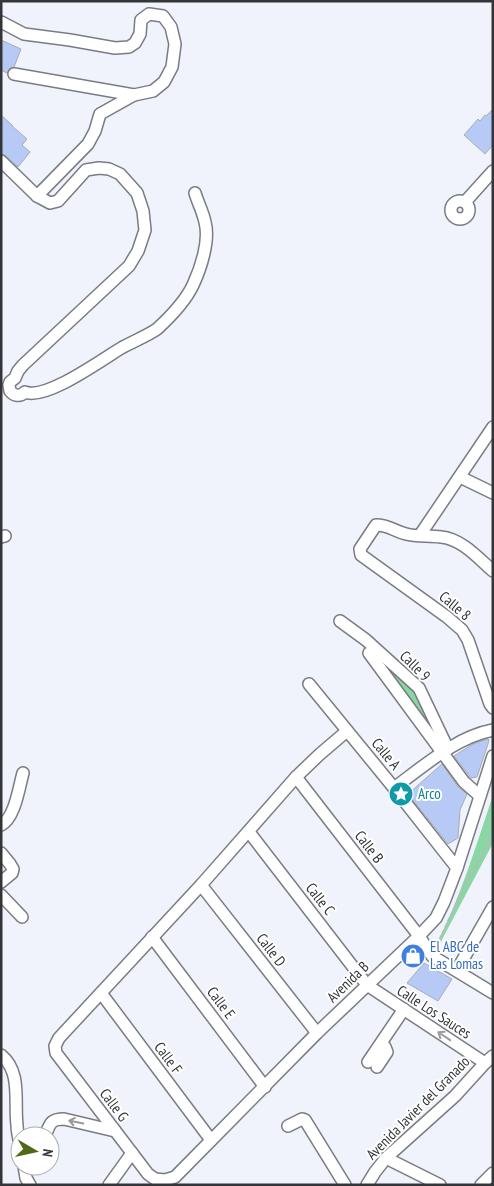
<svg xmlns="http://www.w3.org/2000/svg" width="494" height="1186" viewBox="0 0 494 1186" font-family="'PT Sans Narrow',sans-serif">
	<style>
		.green { fill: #89d7a2 }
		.building { fill: #b7c9f5; stroke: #a9acb3 }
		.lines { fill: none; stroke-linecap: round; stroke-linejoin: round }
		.minor-casing { stroke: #797c82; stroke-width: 14 }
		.path { stroke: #b7b9c0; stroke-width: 2; stroke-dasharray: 4 2.5; stroke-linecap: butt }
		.minor { stroke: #fff; stroke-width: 11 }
		.oneway { stroke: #9a9a9c }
		.labels { text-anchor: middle; stroke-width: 4; stroke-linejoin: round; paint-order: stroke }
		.street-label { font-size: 15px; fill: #343538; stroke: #fff }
		.culture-label { font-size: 15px; fill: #0d838f; stroke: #fff; text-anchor: start }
		.shop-label { font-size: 15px; fill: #366cbe; stroke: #fff; text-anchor: start }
	</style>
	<rect width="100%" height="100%" fill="#f0f3fb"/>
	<g class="green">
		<polygon points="372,652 417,692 442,745"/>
		<path d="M493,795V843L437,949L435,947C460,899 476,846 493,795Z"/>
	</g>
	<g class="building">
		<polygon points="1,40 21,49 14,67 9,69 7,73 1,70"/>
		<polygon points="493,109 493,145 485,154 464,135 478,119 480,121 485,115 486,116"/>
		<polygon points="1,115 13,126 12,126 27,139 22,145 30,152 18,167 6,156 1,154"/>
		<polygon points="488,739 489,740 488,744 477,777 471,778 454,756 473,744"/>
		<polygon points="442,764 458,787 467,794 460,810 458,838 448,844 408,794"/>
		<polygon points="424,963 452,979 438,1001 407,983"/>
	</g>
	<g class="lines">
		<defs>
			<g id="minor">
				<polyline points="1,22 24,34 70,40 115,48 129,47 135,43 140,34 141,20 149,14 163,16 171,27 175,44 172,67 164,82 153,91 134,95 100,114 95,131 88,144 37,196"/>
				<polyline points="14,74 134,95"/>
				<path d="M1,161L37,196L50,203L58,201L86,170L99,168L109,169L120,174L137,193L143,211L145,230L138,251L129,266L23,365L18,371L15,378L10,382L9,385L10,391C14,396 20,397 25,392C46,401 104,358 123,347C134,341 147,336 157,329C169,318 186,300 193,285C201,268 210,240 205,222C203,212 198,203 195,193"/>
				<circle cx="460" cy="210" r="9"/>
				<polyline points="465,202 493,171"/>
				<polyline points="460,477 493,493"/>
				<polyline points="420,535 493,427"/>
				<polyline points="1,537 5,536"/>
				<path d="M493,571C478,558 462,539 441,537C430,535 417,537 406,534C394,531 389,525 376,525L360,549L361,555L447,617L462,630L468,640L490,704L493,708"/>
				<polyline points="340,621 366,640 419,688 448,749"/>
				<polyline points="369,653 464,782 480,796"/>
				<polyline points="309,684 394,788 457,868"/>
				<polyline points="347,731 320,754 296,777 201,885 59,1038 55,1046 56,1053 148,1174 155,1179 165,1180 175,1177 317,1033 419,936 436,918 444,902 457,868 493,756"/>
				<polyline points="296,777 419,936 432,956 493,993"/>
				<path d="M394,788C424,766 456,737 493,730"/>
				<path d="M1,825C15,818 19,787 23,773"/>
				<polyline points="249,832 367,985 485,1063"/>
				<polyline points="1,853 10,864 13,869 12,873 1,882"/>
				<polyline points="201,885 317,1033"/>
				<polyline points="1,895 22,917"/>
				<polyline points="152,937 265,1087"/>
				<polyline points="457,970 493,907"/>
				<polyline points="101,993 211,1140"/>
				<path d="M1,1055C22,1072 14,1102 17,1125C17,1132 19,1138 20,1145"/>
				<polyline points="368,1062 404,1009"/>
				<polyline points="377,1067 387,1052 385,1047 381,1044"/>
				<polyline points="288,1126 302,1119 305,1120 345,1185"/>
				<path d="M45,1136C50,1124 50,1119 64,1119L115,1131"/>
				<polyline points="386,1158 440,1185"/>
				<polyline points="24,1166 26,1178 30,1185"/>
				<polyline points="109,1185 132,1153"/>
				<polyline points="367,1185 375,1172 386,1158 455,1096 485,1063 493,1056"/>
				<polyline points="481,1185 493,1173"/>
			</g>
		</defs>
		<use href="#minor" class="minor-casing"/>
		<polyline class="path" points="437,945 465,885 493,833"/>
		<use href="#minor" class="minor"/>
	</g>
	<defs><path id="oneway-shaft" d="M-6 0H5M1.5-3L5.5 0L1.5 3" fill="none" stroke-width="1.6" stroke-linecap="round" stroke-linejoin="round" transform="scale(1.25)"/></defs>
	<g class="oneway">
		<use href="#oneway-shaft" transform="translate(444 1036) rotate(-146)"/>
		<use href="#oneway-shaft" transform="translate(76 1122) rotate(-168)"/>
	</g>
	<defs>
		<symbol id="sight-disc" viewBox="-11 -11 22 22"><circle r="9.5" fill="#0f9aa8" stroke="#fff"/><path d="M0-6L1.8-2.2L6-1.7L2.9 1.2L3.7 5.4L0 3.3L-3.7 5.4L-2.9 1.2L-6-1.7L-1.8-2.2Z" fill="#fff"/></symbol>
		<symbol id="shop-disc" viewBox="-11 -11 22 22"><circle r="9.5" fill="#3f7fe0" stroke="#fff"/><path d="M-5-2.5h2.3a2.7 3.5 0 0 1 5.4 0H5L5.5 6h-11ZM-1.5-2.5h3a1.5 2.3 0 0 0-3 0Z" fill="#fff"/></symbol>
	</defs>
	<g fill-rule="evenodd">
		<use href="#sight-disc" x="387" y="780" width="28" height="28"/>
		<use href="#shop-disc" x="399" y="942" width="28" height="28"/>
	</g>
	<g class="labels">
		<g class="street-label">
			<text transform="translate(455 606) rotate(40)" y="5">Calle 8</text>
			<text transform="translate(415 666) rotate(45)" y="5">Calle 9</text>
			<text transform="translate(386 754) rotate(50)" y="5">Calle A</text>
			<text transform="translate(369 847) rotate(52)" y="5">Calle B</text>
			<text transform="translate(320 899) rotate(52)" y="5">Calle C</text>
			<text transform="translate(271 950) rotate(52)" y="5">Calle D</text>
			<text transform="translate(348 982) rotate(-44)" y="5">Avenida B</text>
			<text transform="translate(221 1003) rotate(53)" y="5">Calle E</text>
			<text transform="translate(434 1012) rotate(33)" y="5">Calle Los Sauces</text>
			<text transform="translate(168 1058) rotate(53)" y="5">Calle F</text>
			<text transform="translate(114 1105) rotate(53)" y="5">Calle G</text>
			<text transform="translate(418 1108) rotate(-45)" y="5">Avenida Javier del Granado</text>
		</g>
		<g class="culture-label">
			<text x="418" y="799">Arco</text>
		</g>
		<g class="shop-label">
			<text x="430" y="952">El ABC de<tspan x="430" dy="17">Las Lomas</tspan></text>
		</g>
	</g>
	<rect width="494" height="1186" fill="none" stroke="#343538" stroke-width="5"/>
	<g transform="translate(35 1151) rotate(99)"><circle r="24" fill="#ffffff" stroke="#aeaeaf"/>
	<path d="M0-4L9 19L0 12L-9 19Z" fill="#506818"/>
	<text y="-8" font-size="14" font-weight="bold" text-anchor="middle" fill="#343538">N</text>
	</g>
</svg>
